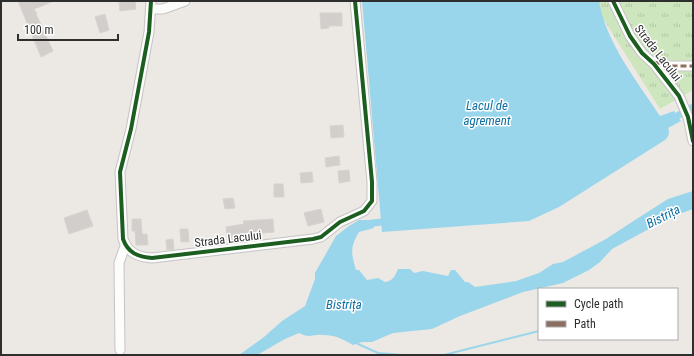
<svg xmlns="http://www.w3.org/2000/svg" width="694" height="356" viewBox="0 0 694 356" font-family="'Roboto Condensed',sans-serif">
	<style>
		.grass { fill: url(#grass-tufts) }
		.water { fill: #99d6ec }
		.lines { fill: none; stroke-linecap: round; stroke-linejoin: round }
		.stream { stroke: #99d6ec; stroke-width: 2 }
		.canal { stroke: #99d6ec; stroke-width: 7 }
		.building { fill: #d1cecb; stroke: #d7d4d0 }
		.minor-casing { stroke: #c5c4c5; stroke-width: 11 }
		.minor { stroke: #fcfcfb; stroke-width: 9 }
		.quiet { stroke: #8d6e63; stroke-width: 3; stroke-dasharray: 6 3; stroke-linecap: butt }
		.cycleway-casing { stroke: #fff; stroke-width: 6 }
		.cycleway { stroke: #1b5e20; stroke-width: 4 }
		.labels { text-anchor: middle; stroke-width: 3; stroke-linejoin: round; paint-order: stroke }
		.street-label { font-size: 12px; fill: #2e2e2e; stroke: #fff }
		.water-label { font-size: 13px; font-style: italic; fill: #0d6fa3; stroke: #fff }
	</style>
	<defs>
		<pattern id="grass-tufts" width="24" height="20" patternUnits="userSpaceOnUse"><rect width="24" height="20" fill="#cee6be"/><path d="M3 7l-1-3M5 7V3M7 7l1-3M15 17l-1-3M17 17v-4M19 17l1-3" fill="none" stroke="#b1c6a4"/></pattern>
	</defs>
	<rect width="100%" height="100%" fill="#ece8e4"/>
	<polygon class="grass" points="597,1 693,1 693,90 660,109 599,12"/>
	<g class="water">
		<path d="M362,1H599C606,43 637,81 660,116L674,111L681,121L668,128C670,133 669,136 665,140L559,207L529,221L382,232Z"/>
		<path d="M693,191V209L671,217L612,249L600,262L589,270L563,283L523,292L460,316L432,329L393,333L372,342H362L353,345C343,339 335,335 323,335C311,334 312,339 299,333L285,339L257,355H239L264,337L282,321L305,306L315,279V273L336,236L349,226L359,220H373L374,228L359,232C350,247 351,253 356,270H359L367,280L378,278L385,282C393,281 395,276 398,269H410L414,273L423,271L448,276L451,270H455L465,282H468L475,287L516,281L539,273L553,264L563,262L606,239L635,220L668,199Z"/>
	</g>
	<g class="lines">
		<g class="stream">
			<polyline points="356,342 358,344 378,353 402,355"/>
			<polyline points="444,355 539,331"/>
		</g>
		<g class="canal">
			<polyline points="677,116 693,107"/>
			<polyline points="365,224 381,222"/>
		</g>
	</g>
	<g class="building">
		<polygon points="18,1 54,1 34,9 37,14 36,14 53,51 41,57"/>
		<polygon points="119,1 135,1 136,9 120,11"/>
		<polygon points="320,13 342,13 342,26 329,26 329,28 321,29"/>
		<polygon points="105,14 109,30 100,33 95,17"/>
		<polygon points="343,125 344,137 331,138 330,126"/>
		<polygon points="339,156 340,165 326,167 325,158"/>
		<polygon points="349,170 350,181 339,183 338,171"/>
		<polygon points="312,172 313,182 301,183 300,173"/>
		<polygon points="274,184 283,184 284,197 274,197"/>
		<polygon points="233,198 235,208 225,209 223,199"/>
		<polygon points="321,209 324,222 308,226 304,213"/>
		<polygon points="87,210 93,226 69,234 64,218"/>
		<polygon points="132,219 141,219 142,234 147,234 148,245 136,245 135,231 132,231"/>
		<polygon points="273,219 274,232 262,233 262,231 237,235 237,239 228,241 226,227 244,224 243,221"/>
		<polygon points="180,229 188,229 189,242 181,242"/>
		<polygon points="173,239 174,249 167,250 166,240"/>
	</g>
	<g class="lines">
		<defs>
			<g id="minor">
				<path d="M151,1L149,32L131,129L120,172L123,239C128,253 138,257 152,258L313,239L321,237L340,222L364,211L372,201V182L355,1"/>
				<polyline points="613,1 630,36 642,53 654,64 679,96 688,117 693,141"/>
				<polyline points="151,9 163,9 185,1"/>
				<polyline points="651,61 670,66 693,66"/>
				<polyline points="120,350 119,263 125,246"/>
			</g>
		</defs>
		<use href="#minor" class="minor-casing"/>
		<use href="#minor" class="minor"/>
		<polyline class="quiet" points="654,62 670,66 693,66"/>
		<defs>
			<g id="cycleway">
				<path d="M151,1L149,32L131,129L120,172L123,239C128,253 138,257 152,258L313,239L321,237L340,222L364,211L372,201V182L355,1"/>
				<polyline points="613,1 630,36 642,53 654,64 679,96 688,117 693,141"/>
			</g>
		</defs>
		<use href="#cycleway" class="cycleway-casing"/>
		<use href="#cycleway" class="cycleway"/>
	</g>
	<g class="labels">
		<g class="street-label">
			<text transform="translate(658 53) rotate(52)" y="4">Strada Lacului</text>
			<text transform="translate(228 239) rotate(-7)" y="4">Strada Lacului</text>
		</g>
		<g class="water-label">
			<text x="487" y="110">Lacul de<tspan x="487" dy="15">agrement</tspan></text>
			<text transform="translate(663 216) rotate(-27)" y="5">Bistrița</text>
			<text x="344" y="309">Bistrița</text>
		</g>
	</g>
	<rect width="694" height="356" fill="none" stroke="#2e2e2e" stroke-width="4"/>
	<rect x="538" y="288" width="140" height="52" fill="#ffffff" stroke="#ababab"/>
	<rect x="546" y="301" width="20" height="6" fill="#1b5e20" stroke="#ababab"/>
	<text x="574" y="308" font-size="12" fill="#2e2e2e">Cycle path</text>
	<rect x="546" y="321" width="20" height="6" fill="#8d6e63" stroke="#ababab"/>
	<text x="574" y="328" font-size="12" fill="#2e2e2e">Path</text>
	<path d="M18 34v6h100v-6" fill="none" stroke="#2e2e2e" stroke-width="2"/>
	<text x="24" y="34" font-size="12" fill="#2e2e2e" stroke="#ffffff" stroke-width="3" paint-order="stroke">100 m</text>
</svg>
